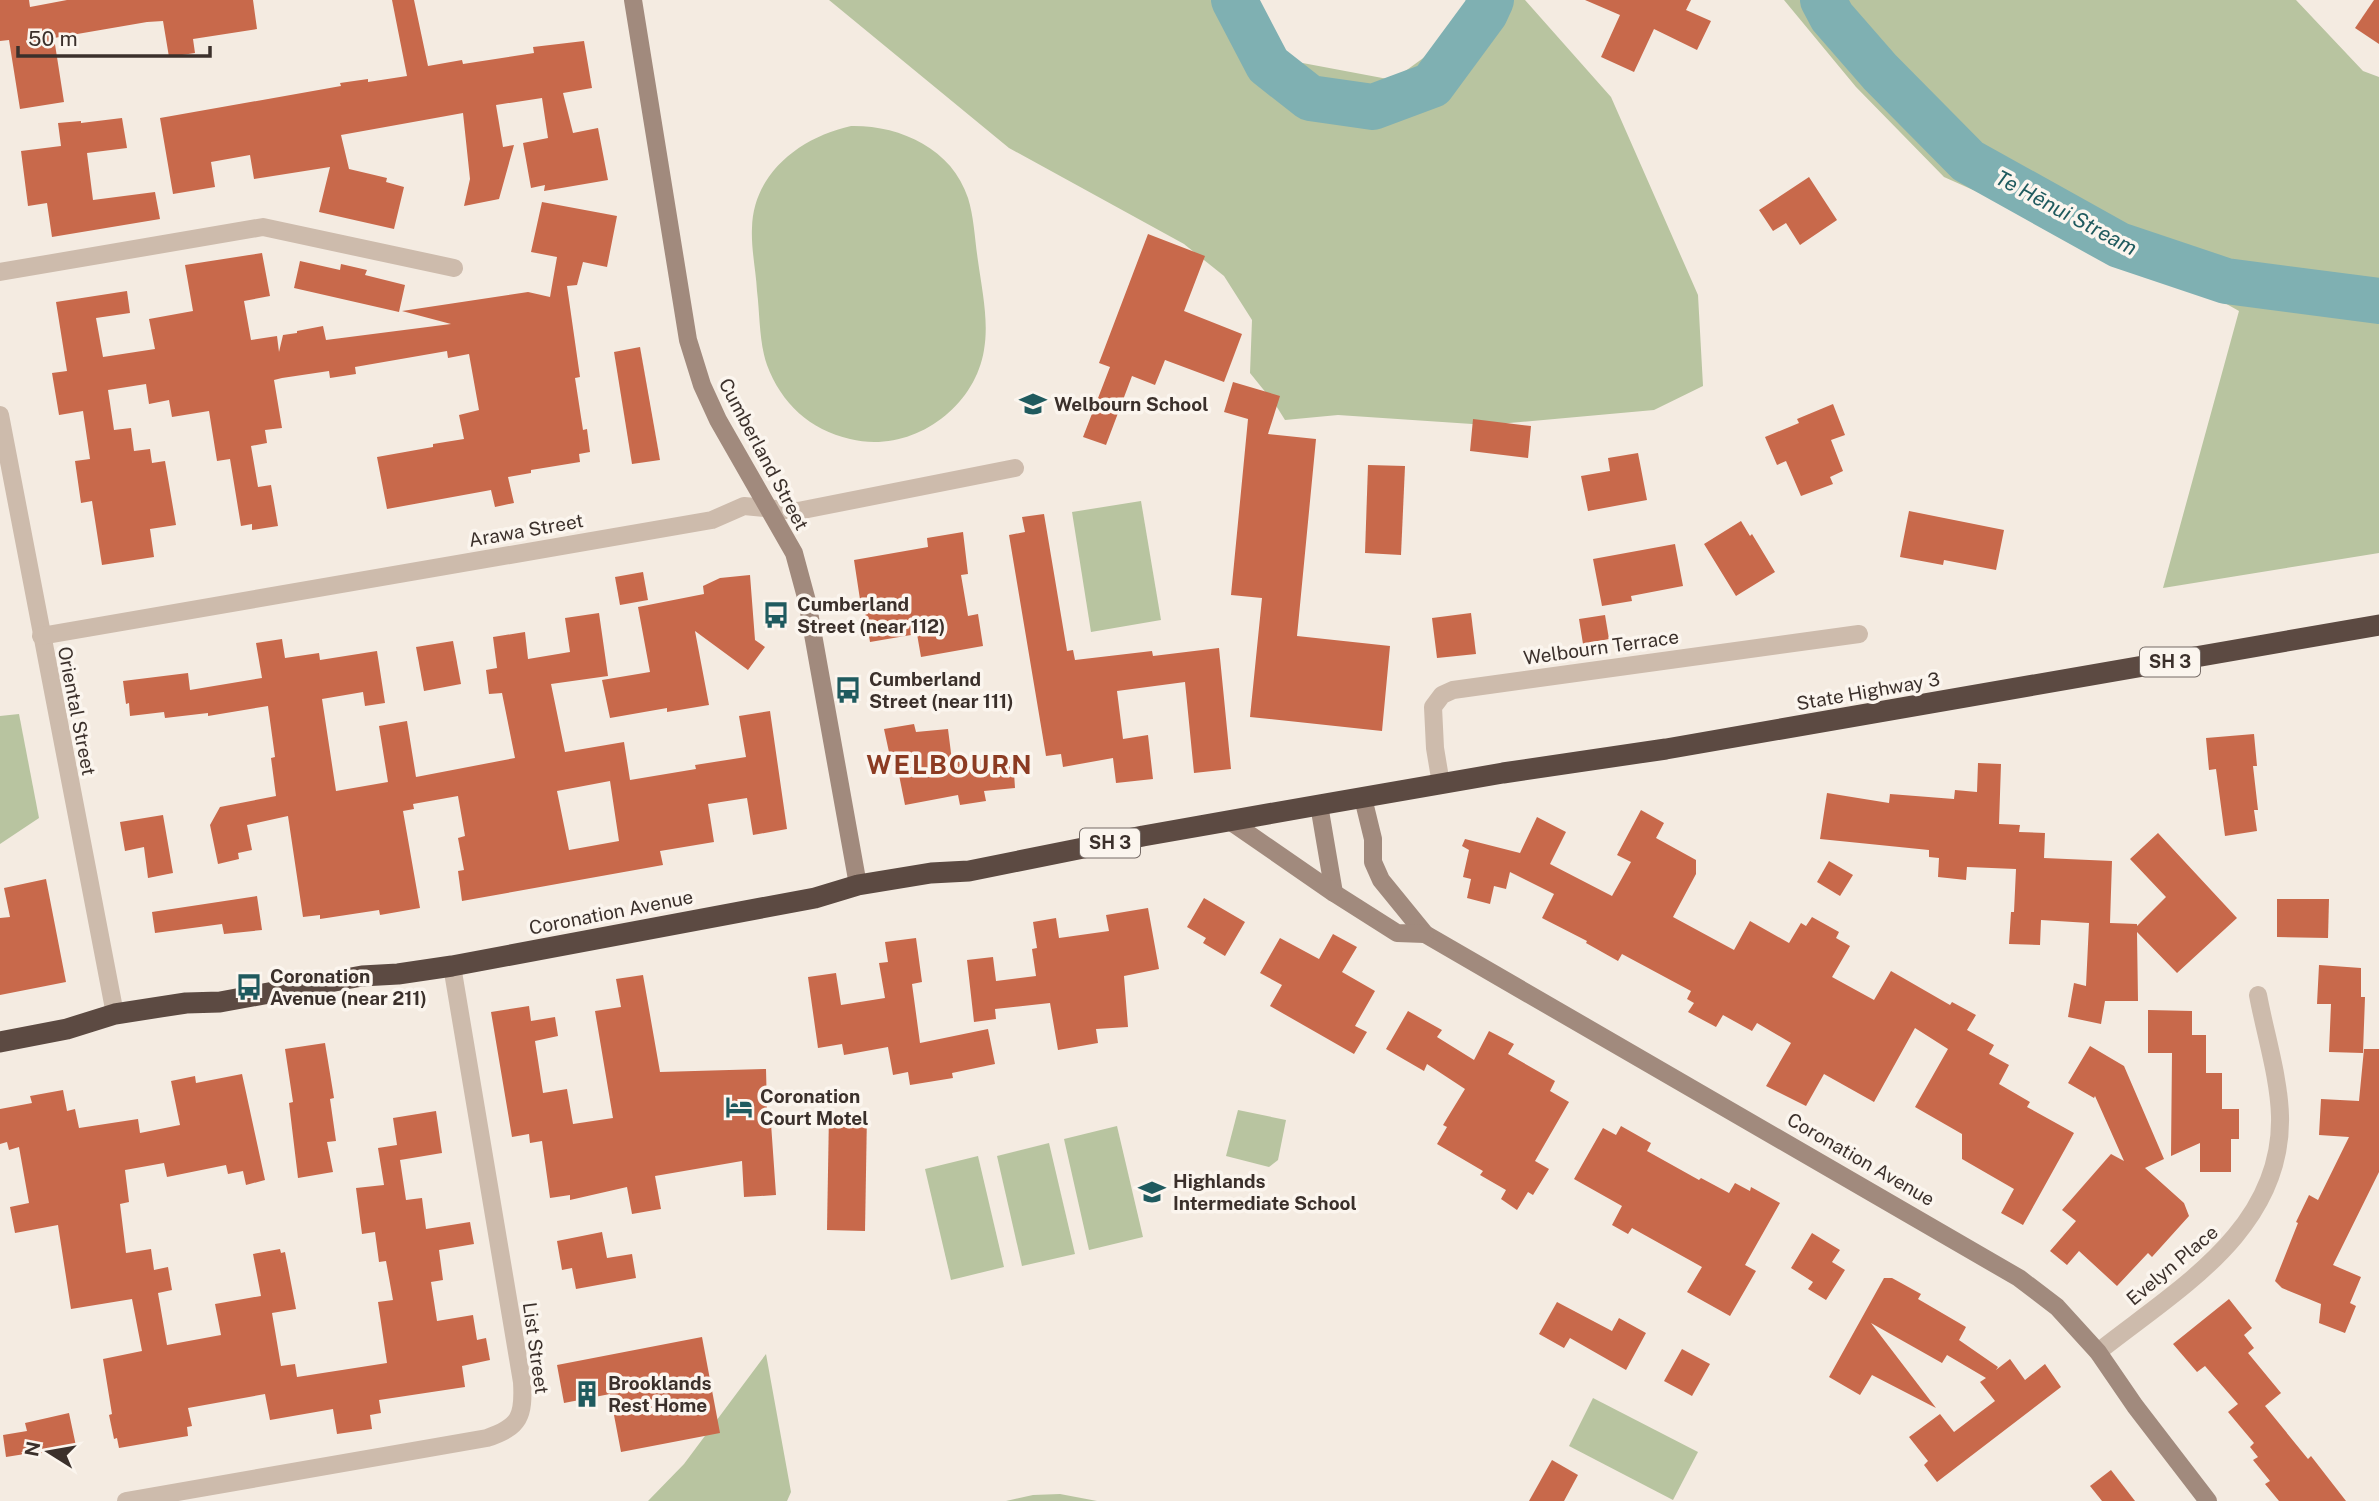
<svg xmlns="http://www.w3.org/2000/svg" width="2379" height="1501" viewBox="0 0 2379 1501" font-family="'Public Sans',sans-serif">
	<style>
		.green { fill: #b8c4a0 }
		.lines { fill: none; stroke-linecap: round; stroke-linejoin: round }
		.river { stroke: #7fb0b2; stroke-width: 46 }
		.building { fill: #c8694b; fill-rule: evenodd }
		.street { stroke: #cdbbac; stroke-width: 18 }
		.secondary { stroke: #a18a7d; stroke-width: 18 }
		.highway { stroke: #5c4a42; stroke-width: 21 }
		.labels { text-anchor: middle; stroke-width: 7; stroke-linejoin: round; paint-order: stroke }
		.shield { fill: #fbf5ee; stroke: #756b66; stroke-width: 2 }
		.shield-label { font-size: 18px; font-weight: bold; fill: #3b302b }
		.poi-label { font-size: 19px; font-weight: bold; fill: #3b302b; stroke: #fbf5ee; text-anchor: start }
		.street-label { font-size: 19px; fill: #3b302b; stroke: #fbf5ee }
		.water-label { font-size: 21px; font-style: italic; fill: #1f5a5e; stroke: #fbf5ee }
		.district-label { font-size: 26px; font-weight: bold; letter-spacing: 2px; fill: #8c3b22; stroke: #fbf5ee }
	</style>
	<rect width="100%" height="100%" fill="#f4ebe1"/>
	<g class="green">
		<polygon points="829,0 1245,0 1252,13 1292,61 1393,80 1503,0 1525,0 1611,97 1698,295 1703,386 1654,410 1487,425 1338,415 1285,420 1275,404 1250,373 1252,320 1224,276 1184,244 1009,148"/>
		<polygon points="1784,0 2296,0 2363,71 2379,77 2379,553 2163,588 2239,311 2223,302 1944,177 1856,87"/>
		<path d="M851,126C899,125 952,148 968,198C974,217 975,241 978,261C982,290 989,321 984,350C974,411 909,454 850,439C810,430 781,403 767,365C759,342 760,315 757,291C756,271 751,249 752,228C753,173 801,137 851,126Z"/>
		<polygon points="1141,501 1161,620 1091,632 1072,512"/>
		<polygon points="19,714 39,818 0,844 0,716"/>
		<polygon points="1238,1110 1286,1120 1278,1160 1269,1167 1226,1156"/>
		<polygon points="1117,1126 1143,1237 1089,1250 1064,1139"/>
		<polygon points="1049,1143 1075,1254 1022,1266 997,1156"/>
		<polygon points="978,1156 1004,1267 951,1280 925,1169"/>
		<polygon points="766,1354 791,1492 787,1501 648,1501 684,1464"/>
		<polygon points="1593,1398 1698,1452 1673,1500 1569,1446"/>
		<polygon points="1060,1494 1097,1501 1006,1501 1033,1495"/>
	</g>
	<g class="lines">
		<g class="river">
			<polyline points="1234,0 1268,65 1310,98 1373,107 1432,85 1485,13 1491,0"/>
			<polyline points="1823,0 1832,17 1880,72 1968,161 2119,245 2226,281 2379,301"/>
		</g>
	</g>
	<g class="building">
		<polygon points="0,0 29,0 30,7 67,0 253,0 257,29 193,39 195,53 169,57 163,21 147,22 54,38 64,102 20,109 9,40 0,41"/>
		<polygon points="392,0 414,0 428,66 462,60 463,64 534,53 533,47 584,41 592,88 563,93 573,133 598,128 608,180 544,191 545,185 531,188 523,143 548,138 542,98 496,105 503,147 514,145 499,199 464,206 470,179 463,113 341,135 349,169 387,178 386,182 404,187 394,229 319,212 330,167 254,179 250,155 211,162 215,187 173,194 160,118 341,86 340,83 368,79 368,82 407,76"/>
		<polygon points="1585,0 1691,0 1686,10 1711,21 1697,50 1654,29 1634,72 1601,57 1620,15"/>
		<polygon points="2374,0 2379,0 2379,44 2355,28"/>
		<polygon points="122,118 127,148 87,153 93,200 155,192 160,219 52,237 47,203 28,206 21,151 61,146 58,123 81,121 81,123"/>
		<polygon points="1809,177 1837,220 1800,245 1786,223 1773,231 1759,210"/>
		<polygon points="542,202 617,216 607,267 583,262 577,285 567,286 580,377 575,378 583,430 587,429 590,452 579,454 580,462 531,470 531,473 508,477 514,503 495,507 491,490 387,509 377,457 433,447 433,444 464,439 459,415 479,410 469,354 448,358 447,351 355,367 356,374 330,378 329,371 282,378 274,380 282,428 265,430 267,443 251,446 258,487 271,485 278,526 252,530 252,524 241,526 230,459 217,461 209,411 172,417 169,400 149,404 146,384 108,390 114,430 131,428 134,451 150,449 152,463 165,461 176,525 150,529 154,557 102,565 92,501 81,503 75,461 90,459 83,411 59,415 52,373 67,371 56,302 127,291 130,313 96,318 103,357 155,349 149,319 193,311 185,265 262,253 270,296 244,301 251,340 277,336 279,352 283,335 297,333 297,331 323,326 326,340 451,324 402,311 528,292 550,297 557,257 531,252"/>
		<polygon points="1148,234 1205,256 1184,311 1242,334 1224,382 1165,360 1155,385 1132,376 1106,445 1083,437 1110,367 1099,363"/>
		<polygon points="300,261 340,270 341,264 367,270 365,275 405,285 399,312 294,288"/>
		<polygon points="640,347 660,460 632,464 614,352"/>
		<polygon points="1233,382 1280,396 1268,434 1316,439 1297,636 1390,646 1382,731 1250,717 1262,598 1231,595 1248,419 1224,412"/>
		<polygon points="1833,404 1845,435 1831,440 1843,471 1830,477 1833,484 1801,496 1786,461 1777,465 1765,437 1799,423 1797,419"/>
		<polygon points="1473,419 1531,426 1528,458 1470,451"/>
		<polygon points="1638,453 1647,500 1588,511 1581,476 1610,471 1608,458"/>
		<polygon points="1368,465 1405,466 1401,555 1365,553"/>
		<polygon points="1909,511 2004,530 1996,570 1944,560 1943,565 1900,557"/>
		<polygon points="1044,514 1067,651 1073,650 1075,660 1152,651 1153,656 1219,648 1231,769 1194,773 1185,682 1117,691 1123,739 1148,735 1153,779 1116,783 1113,758 1063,767 1061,754 1046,756 1009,535 1025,532 1022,517"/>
		<polygon points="1741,521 1750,536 1752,534 1775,572 1736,596 1704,544"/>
		<polygon points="963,532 968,574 961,575 968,616 978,614 983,646 921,657 917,634 870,642 864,606 861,606 854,560 928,547 927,538"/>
		<polygon points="1675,544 1683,586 1631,596 1632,601 1602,606 1593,559"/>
		<polygon points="643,572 648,600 620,605 615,577"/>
		<polygon points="750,575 755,640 765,647 748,670 695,631 709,705 667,712 667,708 610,718 602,680 650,672 638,607 704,594 703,586 720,578"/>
		<path d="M599,613L608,676L551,684L565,752L624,742L630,780L696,769L695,765L746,757L739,716L770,711L787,829L753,835L747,798L708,804L714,842L660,851L663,865L462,901L458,871L464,870L458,838L465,836L458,796L413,804L414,809L403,811L420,908L380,915L379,910L320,919V915L303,917L288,816L247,825L252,850L238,853L239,859L218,864L210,825L220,807L276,796L271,758L275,757L268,706L208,716V713L165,718L164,712L130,716L129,703L126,704L123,681L188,673L190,690L262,678L256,643L282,639L285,658L319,653L320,660L377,651L385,703L365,706L363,692L322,699L336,791L388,782L379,726L407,721L416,777L515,758L502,693L489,694L486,670L497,668L493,637L525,632L528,659L570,652L565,618ZM610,781L619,841L569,850L557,791Z"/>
		<polygon points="1471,613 1476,654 1437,658 1432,618"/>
		<polygon points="1605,615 1609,639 1583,644 1579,619"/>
		<polygon points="453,641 461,684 424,691 416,647"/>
		<polygon points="914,724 916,732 948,729 952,761 1013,757 1015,788 984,791 986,801 960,805 958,795 905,805 897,765 892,766 884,729"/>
		<polygon points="2254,734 2257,766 2253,766 2258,810 2254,810 2257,831 2225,836 2216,769 2209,770 2206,738"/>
		<polygon points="1978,763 2001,764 1999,824 2020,825 2019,832 2045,833 2044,858 2112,861 2110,923 2137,924 2137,926 2166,897 2130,859 2158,833 2237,918 2177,973 2137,932 2138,1001 2105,1001 2101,1024 2068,1017 2074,983 2086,986 2089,923 2041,920 2040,945 2009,944 2011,912 2014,912 2016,869 1967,867 1966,880 1938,877 1939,858 1929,857 1929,850 1820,839 1827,793 1889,803 1890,794 1954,799 1955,790 1977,792"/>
		<polygon points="1641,810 1664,823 1656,838 1696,860 1696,874 1673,917 1734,950 1750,921 1789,943 1801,923 1806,926 1812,917 1839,932 1836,938 1850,946 1832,977 1874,1000 1891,971 1950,1005 1952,1002 1976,1015 1967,1030 1994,1045 1989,1054 2009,1065 1999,1084 2030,1102 2027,1107 2074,1133 2023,1225 2001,1213 2014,1189 1962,1159 1962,1134 1915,1107 1948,1049 1915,1028 1874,1102 1824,1074 1806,1106 1766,1086 1791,1043 1757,1023 1752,1031 1723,1015 1716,1027 1688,1012 1694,1003 1687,999 1691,991 1622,954 1618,961 1586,943 1587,941 1542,918 1554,894 1510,872 1506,889 1494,886 1490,904 1467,898 1471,879 1463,877 1469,850 1462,846 1465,839 1520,853 1537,817 1566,832 1550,864 1612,896 1631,862 1617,855"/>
		<polygon points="163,815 173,873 148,878 144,847 125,851 120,822"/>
		<polygon points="1829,861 1853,875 1840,896 1817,882"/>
		<polygon points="46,879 66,982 0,995 0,918 10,917 4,888"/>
		<polygon points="257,896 262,930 224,934 222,924 155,933 152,912"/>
		<polygon points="1204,898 1245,922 1225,956 1203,943 1206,938 1187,927"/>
		<polygon points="2277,899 2329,899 2328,938 2277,937"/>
		<polygon points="1148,908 1159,969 1124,976 1128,1027 1096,1029 1098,1043 1058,1050 1050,1003 995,1009 996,1019 974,1022 967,960 993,957 996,981 1036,976 1032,949 1037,948 1033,922 1056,918 1059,938 1109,931 1106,915"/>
		<polygon points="1333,934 1357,947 1342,972 1375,991 1355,1026 1367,1032 1354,1054 1270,1006 1282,985 1260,973 1280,938 1319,959"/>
		<polygon points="916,938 922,982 912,984 920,1043 988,1029 995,1064 952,1073 953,1078 910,1085 908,1072 893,1075 888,1047 844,1055 842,1044 818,1048 808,977 836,973 841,1005 885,998 879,963 888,962 885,942"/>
		<polygon points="2319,965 2361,968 2361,997 2365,997 2363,1053 2329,1052 2331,1004 2317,1004"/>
		<polygon points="643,975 660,1072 766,1069 767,1109 770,1109 776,1195 744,1197 742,1161 655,1176 661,1209 632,1214 627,1187 570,1200 570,1195 550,1198 542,1141 530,1143 529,1134 512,1137 491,1012 529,1006 531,1021 555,1017 558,1036 535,1041 543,1093 567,1089 573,1124 613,1118 595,1011 621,1007 616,979"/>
		<polygon points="2148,1010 2192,1011 2192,1035 2206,1035 2206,1073 2222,1073 2222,1109 2239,1109 2239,1139 2231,1139 2231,1172 2200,1172 2200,1143 2171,1156 2172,1053 2148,1053"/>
		<polygon points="1408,1011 1442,1030 1437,1037 1474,1060 1489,1031 1514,1044 1508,1054 1555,1081 1550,1091 1569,1102 1535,1161 1549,1169 1533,1195 1528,1192 1517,1210 1501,1199 1506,1190 1480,1175 1483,1171 1437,1144 1447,1127 1443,1125 1465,1089 1427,1064 1424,1071 1386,1049"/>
		<polygon points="325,1043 334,1098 330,1099 336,1141 327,1142 333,1172 298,1178 289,1103 293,1102 285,1049"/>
		<polygon points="2090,1046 2124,1066 2164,1159 2145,1168 2184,1203 2189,1216 2152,1257 2148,1253 2117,1286 2079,1251 2067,1265 2050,1251 2076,1221 2062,1210 2111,1154 2124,1161 2095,1096 2094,1098 2068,1083"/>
		<polygon points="2364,1049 2379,1049 2379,1172 2333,1265 2361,1277 2350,1303 2356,1306 2345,1333 2319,1323 2321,1304 2282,1288 2275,1281 2298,1223 2296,1222 2309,1195 2318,1200 2349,1137 2319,1135 2321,1099 2359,1101"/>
		<polygon points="242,1074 265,1180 246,1185 243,1171 228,1174 226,1165 167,1177 164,1163 125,1170 129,1202 120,1204 126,1253 151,1249 154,1270 168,1267 172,1290 158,1293 167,1345 221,1335 215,1304 261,1296 253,1254 280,1249 281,1253 285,1252 296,1309 272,1313 281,1366 295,1364 297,1377 387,1363 378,1302 393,1300 386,1261 379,1262 375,1232 362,1234 356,1188 384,1185 378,1148 397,1145 393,1118 436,1111 442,1153 400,1160 406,1200 422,1198 426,1229 470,1222 474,1244 439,1250 443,1280 431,1282 437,1321 473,1315 477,1340 486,1338 490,1360 462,1366 465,1387 379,1400 381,1413 370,1415 372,1429 337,1434 333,1409 270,1420 265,1394 188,1408 192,1426 187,1427 188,1436 119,1448 117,1438 114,1439 109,1415 112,1414 103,1359 142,1351 132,1299 71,1309 58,1225 15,1233 10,1207 29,1203 19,1147 9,1150 7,1142 0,1144 0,1109 32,1103 30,1096 63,1090 67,1111 75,1109 79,1128 138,1119 140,1133 180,1125 171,1081 195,1076 196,1083"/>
		<polygon points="829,1113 867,1113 865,1231 827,1230"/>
		<polygon points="1621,1126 1651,1143 1647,1151 1699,1180 1701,1178 1729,1193 1735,1183 1750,1191 1751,1187 1780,1203 1745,1265 1756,1271 1730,1316 1687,1292 1702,1267 1632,1228 1628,1234 1612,1225 1622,1206 1574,1179 1603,1128 1616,1135"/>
		<polygon points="602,1232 607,1258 632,1254 636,1278 576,1289 572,1268 562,1270 557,1241"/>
		<polygon points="1812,1233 1840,1250 1832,1262 1845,1270 1826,1300 1808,1289 1813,1282 1791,1268"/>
		<polygon points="1884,1278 1892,1278 1921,1294 1918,1299 1966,1327 1959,1340 1998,1367 1996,1370 2010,1359 2025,1380 2045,1364 2061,1387 1937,1482 1924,1465 1928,1461 1909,1437 1940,1414 1954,1432 1995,1401 1980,1382 1986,1378 1947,1355 1942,1363 1871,1323 1936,1408 1872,1375 1860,1395 1829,1377"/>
		<polygon points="2229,1299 2252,1328 2244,1335 2254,1348 2248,1353 2281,1393 2265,1406 2308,1459 2311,1456 2346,1501 2279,1501 2265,1484 2270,1481 2253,1460 2258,1457 2250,1447 2254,1443 2228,1412 2238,1404 2205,1366 2197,1372 2173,1344"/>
		<polygon points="1557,1302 1612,1331 1619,1318 1646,1333 1626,1370 1570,1338 1564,1348 1539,1334"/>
		<polygon points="702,1337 720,1433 621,1452 610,1394 564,1403 557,1365"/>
		<polygon points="1682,1349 1710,1364 1692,1396 1664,1381"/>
		<polygon points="69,1413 76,1446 32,1455 31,1453 6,1457 3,1435 27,1431 25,1423"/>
		<polygon points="1552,1460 1578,1475 1564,1501 1529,1501"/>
		<polygon points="2111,1470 2135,1501 2102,1501 2090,1486"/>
	</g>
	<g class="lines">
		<g class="street">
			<polyline points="0,272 263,227 454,268"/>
			<polyline points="0,415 115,1014"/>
			<polyline points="41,636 712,520 744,506 798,511 1015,468"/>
			<polyline points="1441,784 1435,748 1433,707 1442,695 1453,690 1859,634"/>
			<path d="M2098,1352C2176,1290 2283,1230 2280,1116C2279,1077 2265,1033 2258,995"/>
			<path d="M126,1501L487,1438C520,1427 524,1416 522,1382L452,966"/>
		</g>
		<g class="secondary">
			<polyline points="633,0 688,340 702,385 718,420 794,553 807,601 858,885"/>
			<polyline points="1363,798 1373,839 1373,862 1381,880 1425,934 2019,1278 2057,1307 2098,1352 2135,1406 2208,1501"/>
			<polyline points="1319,805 1334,893"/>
			<polyline points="1230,821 1334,893 1397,933 1425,934"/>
		</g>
		<polyline class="highway" points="0,1042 67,1029 115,1014 186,1003 220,1002 362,976 398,974 452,966 815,898 858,885 931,873 969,871 1143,836 1319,805 1503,773 1666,749 2379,625"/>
	</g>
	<defs>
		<symbol id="school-bare" viewBox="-9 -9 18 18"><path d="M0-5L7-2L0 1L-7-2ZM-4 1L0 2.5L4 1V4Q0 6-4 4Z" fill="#1f5a5e" stroke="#fbf5ee" stroke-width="2.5" paint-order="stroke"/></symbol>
		<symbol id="bus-bare" viewBox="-9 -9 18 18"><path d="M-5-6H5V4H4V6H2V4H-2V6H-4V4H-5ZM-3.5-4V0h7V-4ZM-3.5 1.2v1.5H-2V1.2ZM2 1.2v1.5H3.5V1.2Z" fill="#1f5a5e" stroke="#fbf5ee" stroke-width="2.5" paint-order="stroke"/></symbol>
		<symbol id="hotel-bare" viewBox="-9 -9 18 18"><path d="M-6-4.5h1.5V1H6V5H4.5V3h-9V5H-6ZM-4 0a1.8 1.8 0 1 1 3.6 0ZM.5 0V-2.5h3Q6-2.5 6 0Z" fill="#1f5a5e" stroke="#fbf5ee" stroke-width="2.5" paint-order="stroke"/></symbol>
		<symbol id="building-bare" viewBox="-9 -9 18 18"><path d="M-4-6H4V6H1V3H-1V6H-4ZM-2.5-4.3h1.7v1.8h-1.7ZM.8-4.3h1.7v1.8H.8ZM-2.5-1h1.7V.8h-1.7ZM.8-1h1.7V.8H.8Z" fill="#1f5a5e" stroke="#fbf5ee" stroke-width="2.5" paint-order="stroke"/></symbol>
	</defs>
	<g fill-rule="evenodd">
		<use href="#school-bare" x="1014" y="385" width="38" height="38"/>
		<use href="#bus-bare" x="757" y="596" width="38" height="38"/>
		<use href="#bus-bare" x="829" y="671" width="38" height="38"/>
		<use href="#bus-bare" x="230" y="968" width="38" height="38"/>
		<use href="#hotel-bare" x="720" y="1088" width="38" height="38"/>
		<use href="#school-bare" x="1133" y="1173" width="38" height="38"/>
		<use href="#building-bare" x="568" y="1375" width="38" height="38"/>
	</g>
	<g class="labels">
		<g class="shield">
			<rect x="2140" y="647.5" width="60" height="29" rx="5"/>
			<rect x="1080" y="828.5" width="60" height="29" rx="5"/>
		</g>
		<g class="shield-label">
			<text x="2170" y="668">SH 3</text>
			<text x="1110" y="849">SH 3</text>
		</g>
		<g class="poi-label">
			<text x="1054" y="411">Welbourn School</text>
			<text x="797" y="611">Cumberland<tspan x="797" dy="22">Street (near 112)</tspan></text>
			<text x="869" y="686">Cumberland<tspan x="869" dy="22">Street (near 111)</tspan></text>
			<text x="270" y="983">Coronation<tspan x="270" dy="22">Avenue (near 211)</tspan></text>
			<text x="760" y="1103">Coronation<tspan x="760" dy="22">Court Motel</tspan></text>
			<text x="1173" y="1188">Highlands<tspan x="1173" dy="22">Intermediate School</tspan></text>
			<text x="608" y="1390">Brooklands<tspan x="608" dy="22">Rest Home</tspan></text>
		</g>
		<g class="street-label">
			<text transform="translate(764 454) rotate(62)" y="7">Cumberland Street</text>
			<text transform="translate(526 530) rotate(-10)" y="7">Arawa Street</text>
			<text transform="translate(1601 647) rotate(-8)" y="7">Welbourn Terrace</text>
			<text transform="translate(1868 691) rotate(-10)" y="7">State Highway 3</text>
			<text transform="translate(77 711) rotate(79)" y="7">Oriental Street</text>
			<text transform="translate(611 912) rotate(-11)" y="7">Coronation Avenue</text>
			<text transform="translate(1861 1159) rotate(30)" y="7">Coronation Avenue</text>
			<text transform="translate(2172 1265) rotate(-40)" y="7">Evelyn Place</text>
			<text transform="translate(536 1348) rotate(82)" y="7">List Street</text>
		</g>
		<g class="water-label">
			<text transform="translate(2066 213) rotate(28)" y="7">Te Hēnui Stream</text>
		</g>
		<g class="district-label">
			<text x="950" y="774">WELBOURN</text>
		</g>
	</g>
	<g transform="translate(49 1452) rotate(281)" stroke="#fbf5ee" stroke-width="5" paint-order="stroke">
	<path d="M0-5L12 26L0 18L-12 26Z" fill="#3b302b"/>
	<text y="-10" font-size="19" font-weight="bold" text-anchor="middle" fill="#3b302b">N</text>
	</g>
	<path d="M18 46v10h192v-10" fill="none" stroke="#3b302b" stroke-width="3.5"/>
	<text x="28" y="46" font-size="21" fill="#3b302b" stroke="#fbf5ee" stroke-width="5" paint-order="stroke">50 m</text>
</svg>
